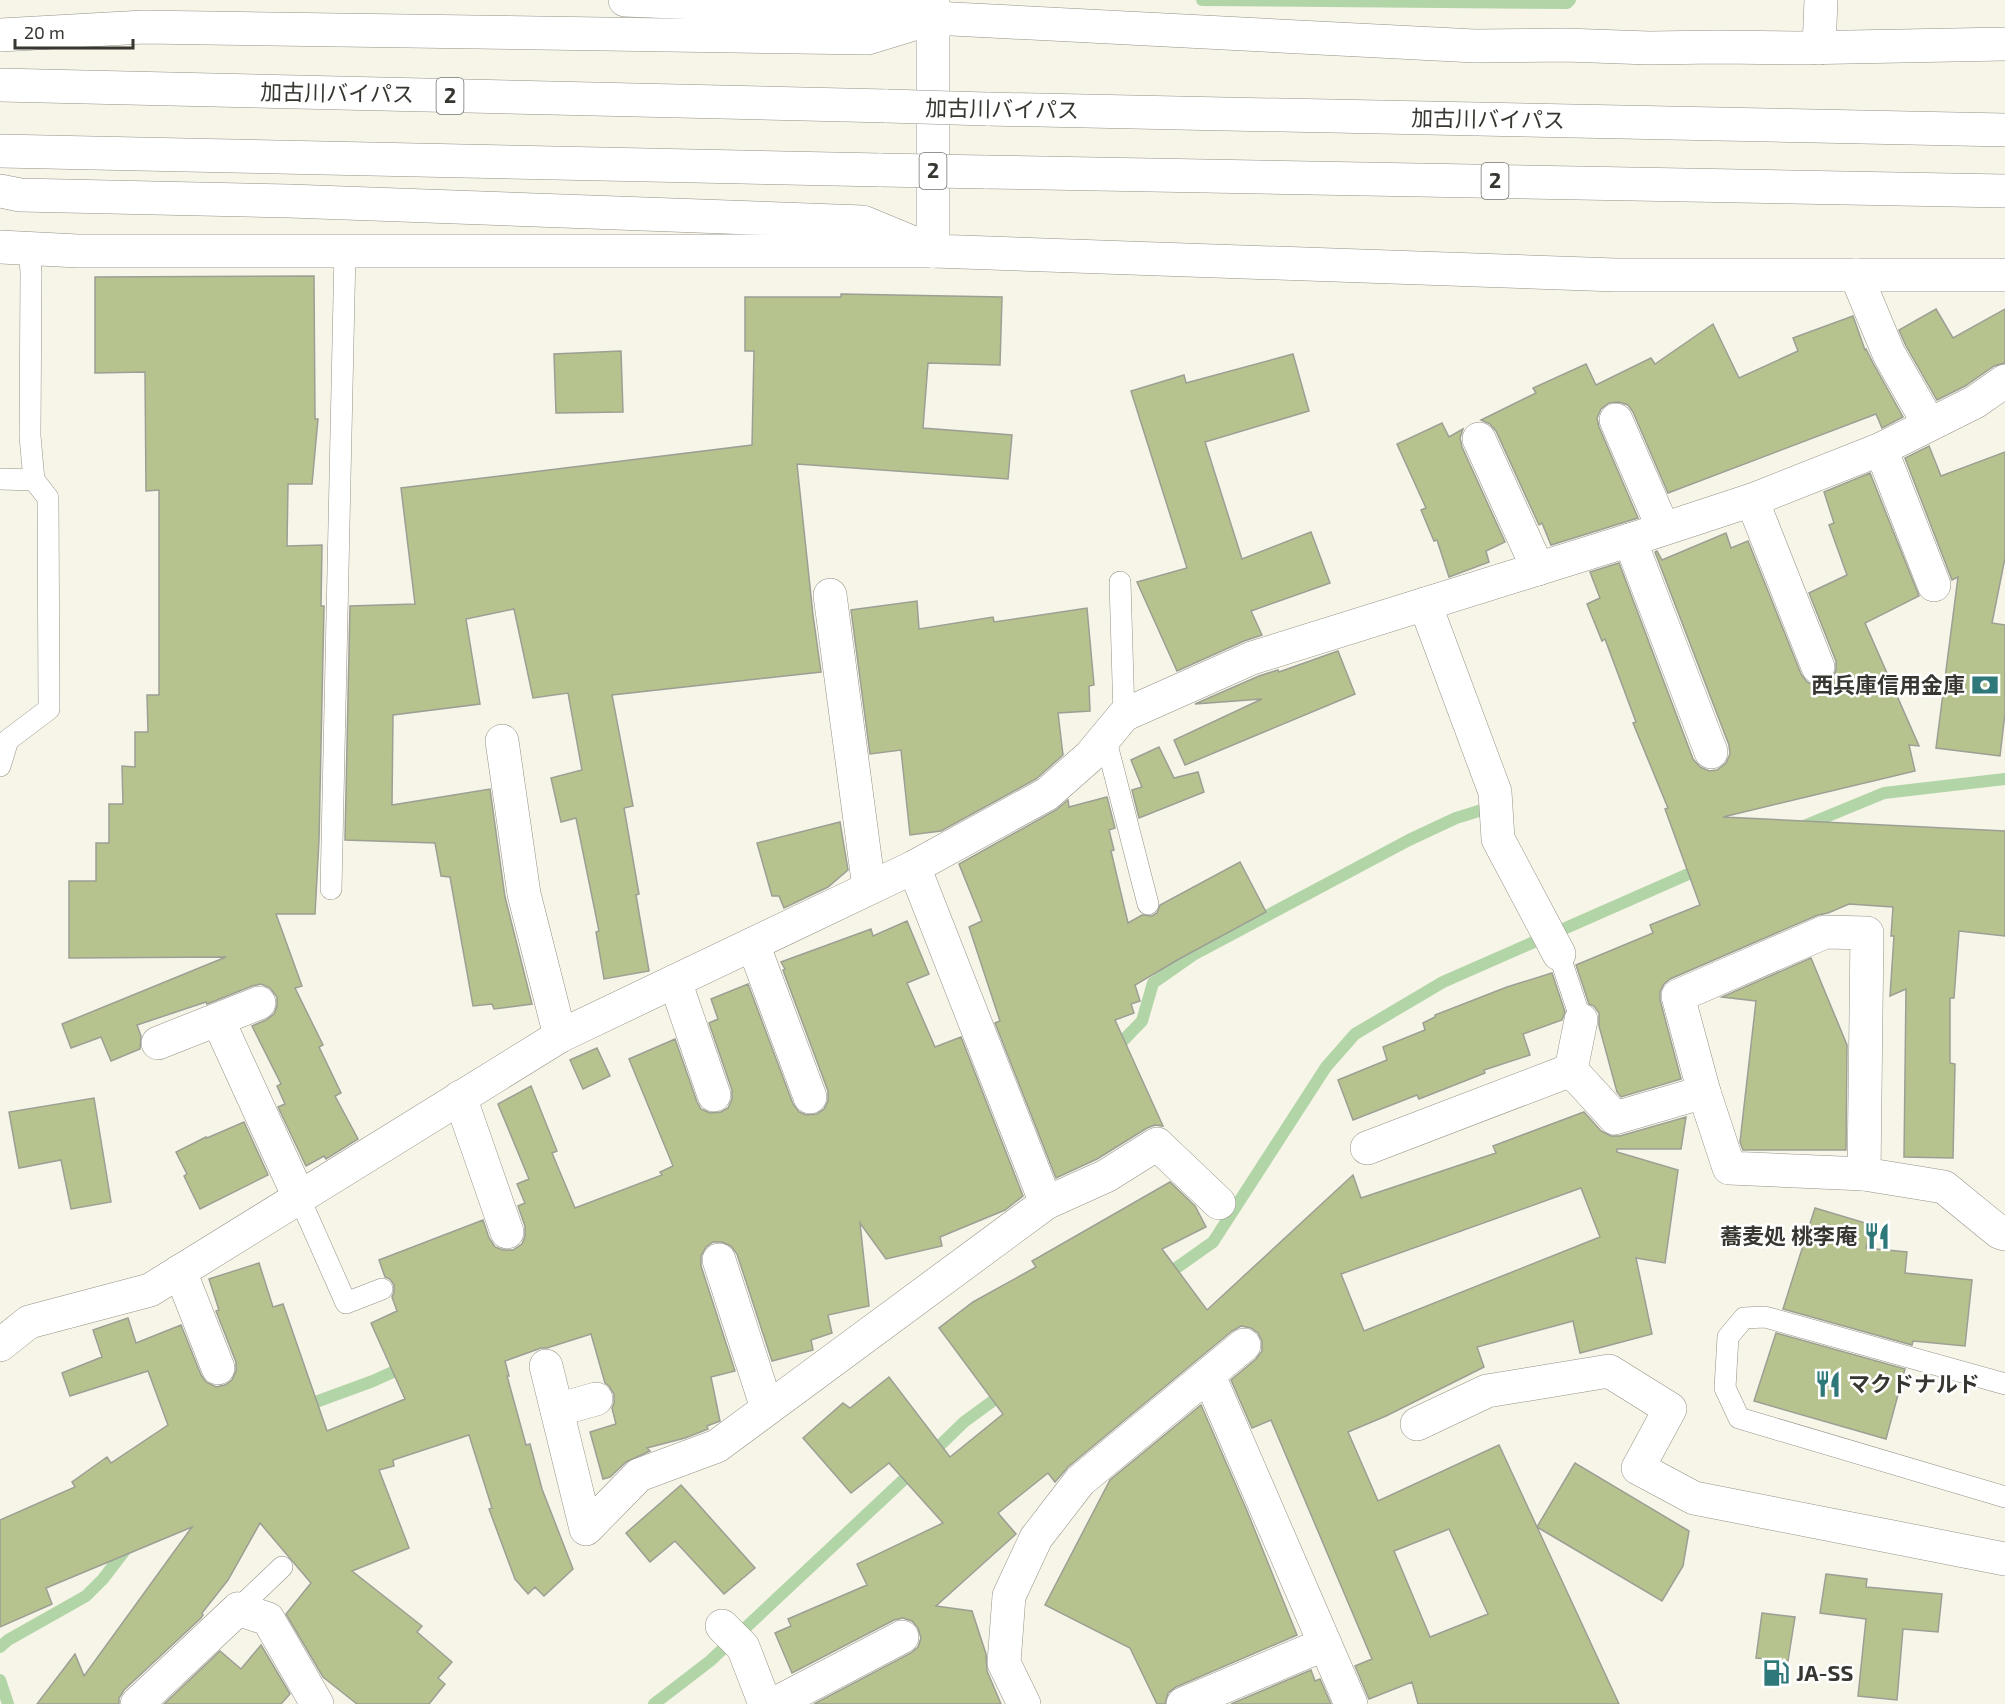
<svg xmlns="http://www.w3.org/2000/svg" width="2005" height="1704" viewBox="0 0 2005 1704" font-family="'Exo 2','Noto Sans JP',sans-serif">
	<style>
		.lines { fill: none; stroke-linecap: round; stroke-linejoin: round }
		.stream { stroke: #b2d5a7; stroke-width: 12 }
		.building { fill: #b7c38e; stroke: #9c9f94; stroke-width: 1.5; fill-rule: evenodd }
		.lane-casing { stroke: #949287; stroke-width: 22 }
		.street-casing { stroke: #949287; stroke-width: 34 }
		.secondary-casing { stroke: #949287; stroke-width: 34 }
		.highway-casing { stroke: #949287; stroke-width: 34 }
		.lane { stroke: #fff; stroke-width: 21 }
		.street { stroke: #fff; stroke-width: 33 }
		.secondary { stroke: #fff; stroke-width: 33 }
		.highway { stroke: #fff; stroke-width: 33 }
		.highway-bridge-casing { stroke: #949287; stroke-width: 34; stroke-linecap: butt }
		.highway-bridge { stroke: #fff; stroke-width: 33 }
		.labels { text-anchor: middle; stroke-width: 5; stroke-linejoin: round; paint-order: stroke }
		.shield { fill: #fff; stroke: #73726f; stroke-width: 1.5 }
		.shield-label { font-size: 21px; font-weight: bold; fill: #373631 }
		.street-label { font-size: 22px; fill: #373631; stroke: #fff }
		.poi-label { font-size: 22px; font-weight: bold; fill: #373631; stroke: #fff; text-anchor: end }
	</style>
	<rect width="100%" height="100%" fill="#f7f4e8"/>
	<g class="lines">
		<g class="stream">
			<polyline points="1202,0 1567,3 1570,0"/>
			<polyline points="1799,828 1884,793 2005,779"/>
			<polyline points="1114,1050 1142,1021 1153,983 1193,955 1409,840 1456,818 1482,810"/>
			<polyline points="1165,1276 1213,1242 1326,1067 1355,1034 1443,982 1702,868"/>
			<polyline points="302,1407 373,1381 406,1366"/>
			<polyline points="929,1456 964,1422 1005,1392"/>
			<polyline points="0,1647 8,1640 86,1596 103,1579 129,1545"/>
			<polyline points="0,1680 8,1704"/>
			<polyline points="654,1704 710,1661 914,1470"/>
		</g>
	</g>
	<g class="building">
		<polygon points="314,276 315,419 318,419 312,484 288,484 287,546 322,545 321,606 324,606 319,840 315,914 276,914 302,986 295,988 323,1045 319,1047 341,1093 335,1096 358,1139 326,1159 324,1156 306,1166 278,1107 285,1104 277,1086 281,1084 252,1026 266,1020 274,1014 277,1006 277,997 270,988 261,984 252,986 207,1004 206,1002 137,1025 141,1036 140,1049 111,1061 101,1037 71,1048 62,1024 226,957 69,958 69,881 96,881 96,843 109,843 109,804 123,804 122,766 135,767 135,732 148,732 147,695 159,695 159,490 146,491 145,372 95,373 95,277"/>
		<polygon points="841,294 1002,297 1000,365 928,363 923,428 1012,435 1008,479 797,464 813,615 821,672 612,695 633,806 624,808 639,894 636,895 649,971 604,979 596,932 599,931 576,818 561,822 551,778 582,770 568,693 533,698 514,609 466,619 480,704 393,715 392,805 490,789 505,897 532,1004 494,1009 492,1004 473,1006 450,877 441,876 435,843 345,840 350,606 415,604 401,488 752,445 754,351 745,351 745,297 841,297"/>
		<polygon points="1936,309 1953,338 2005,309 2005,363 1994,366 1965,386 1937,400 1906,346 1899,330"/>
		<polygon points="1853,316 1865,350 1866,349 1873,363 1903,417 1882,428 1876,414 1668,493 1633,412 1628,405 1619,402 1609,403 1601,409 1597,418 1599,427 1638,518 1551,545 1542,523 1539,525 1496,431 1490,424 1481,420 1536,393 1533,388 1586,364 1596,385 1651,358 1655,364 1713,324 1739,378 1798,351 1793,338"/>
		<polygon points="621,351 623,412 556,413 554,354"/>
		<polygon points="1293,354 1309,411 1205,442 1242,559 1311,532 1330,583 1251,611 1262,635 1244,641 1177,671 1137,582 1187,568 1131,391 1184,375 1186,383"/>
		<polygon points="1442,423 1449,437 1463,429 1460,438 1462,447 1505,542 1486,551 1489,562 1449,577 1437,540 1434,541 1421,510 1426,508 1397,444"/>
		<polygon points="1929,446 1941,476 2005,452 2005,558 1992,623 2005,625 2005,713 2000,756 1936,748 1958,577 1952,580 1905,458"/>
		<polygon points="1870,473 1919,596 1865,623 1919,746 1909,745 1915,771 1723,817 2005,831 2005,936 1959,931 1954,998 1950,998 1950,1063 1955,1064 1953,1158 1904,1157 1906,989 1890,996 1894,936 1891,936 1893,907 1849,904 1828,913 1818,915 1670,979 1664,984 1660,992 1660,1000 1681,1079 1621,1097 1617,1092 1599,1026 1599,1013 1594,1006 1589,1004 1576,965 1653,933 1650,925 1700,905 1665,809 1668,808 1633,723 1636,722 1605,639 1602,641 1587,604 1600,598 1590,572 1619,563 1693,759 1700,767 1709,771 1717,770 1726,763 1730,754 1729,745 1655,552 1657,551 1662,560 1726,533 1731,548 1748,541 1801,674 1807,682 1816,686 1824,685 1833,678 1836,670 1836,661 1809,593 1847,575 1829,525 1834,523 1824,492"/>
		<polygon points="917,601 919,629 993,617 994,622 1087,608 1094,685 1089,686 1090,711 1058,713 1063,755 1036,779 941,831 910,835 901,750 870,754 851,610"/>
		<polygon points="1338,651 1355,694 1185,765 1174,740 1262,699 1195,704 1259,676 1278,670 1279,672"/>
		<polygon points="1159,747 1174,778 1198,772 1204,792 1139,818 1132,790 1142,787 1131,760"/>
		<polygon points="1107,797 1115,828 1109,830 1114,850 1111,851 1128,923 1142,915 1152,916 1157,913 1160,905 1240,862 1266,912 1179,959 1135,985 1140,1001 1131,1004 1134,1013 1115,1020 1163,1126 1155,1125 1147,1128 1097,1159 1056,1178 995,1023 1000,1021 969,927 982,921 959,864 1056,810 1068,800 1069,807"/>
		<polygon points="840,822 848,870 828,887 784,908 779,896 772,896 757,843"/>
		<polygon points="907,921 929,974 907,983 935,1047 961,1037 1023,1196 1005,1210 940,1237 942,1246 886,1259 860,1223 869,1306 828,1315 832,1333 811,1340 813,1350 772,1361 737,1254 731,1246 722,1242 713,1242 706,1247 701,1256 701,1266 735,1371 711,1377 720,1421 707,1426 708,1429 685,1438 647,1448 650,1451 626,1462 610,1477 603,1479 590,1432 616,1424 612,1408 614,1403 614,1394 609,1386 605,1383 591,1334 547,1348 541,1348 505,1361 509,1376 507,1376 526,1445 530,1444 542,1489 573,1569 544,1596 535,1587 528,1594 515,1579 489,1509 492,1508 469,1435 393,1460 394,1466 379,1470 409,1548 352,1571 422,1626 417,1632 452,1662 438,1678 445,1684 429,1704 357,1704 323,1677 286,1614 311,1583 260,1523 228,1580 202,1613 203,1615 201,1618 124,1690 119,1698 119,1704 37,1704 75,1654 84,1676 192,1527 46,1588 52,1604 0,1627 0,1520 75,1487 72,1482 107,1457 111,1463 168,1425 148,1371 70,1396 62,1373 102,1357 93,1330 128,1318 136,1343 181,1325 201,1375 206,1382 216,1387 225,1385 232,1380 236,1371 236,1362 216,1311 219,1310 209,1279 259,1263 273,1307 283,1304 327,1431 405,1399 371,1323 397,1311 392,1297 394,1292 394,1285 390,1279 385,1277 379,1260 483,1220 489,1238 495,1247 503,1250 513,1250 522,1244 525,1236 525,1226 518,1206 525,1203 517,1184 529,1179 498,1104 531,1086 557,1151 552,1153 575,1208 662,1175 660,1172 673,1166 629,1059 675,1039 697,1102 701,1109 710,1113 721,1112 728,1108 732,1099 732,1090 709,1023 718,1019 711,999 748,984 793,1104 799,1112 806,1115 817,1114 824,1109 828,1101 828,1091 783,970 785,969 781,962 871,929 873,936"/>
		<polygon points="1811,958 1847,1045 1846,1150 1743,1150 1740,1142 1756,1001 1722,997"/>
		<polygon points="1552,973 1565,1012 1562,1020 1523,1034 1530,1055 1484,1070 1485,1073 1419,1099 1417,1095 1353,1120 1338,1080 1387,1060 1383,1047 1425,1030 1423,1023 1435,1017 1435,1015 1507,987"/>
		<polygon points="597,1048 610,1076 583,1089 570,1060"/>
		<polygon points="94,1098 111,1202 71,1209 61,1160 19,1168 9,1112"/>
		<path d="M1584,1112L1601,1131L1611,1136H1620L1686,1117L1681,1149H1617V1152L1678,1170L1665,1263L1636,1258L1652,1334L1580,1353L1573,1321L1477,1347L1484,1367L1386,1416L1348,1432L1378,1501L1499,1445L1537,1527L1575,1463L1689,1531L1683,1566L1662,1601L1537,1527L1619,1704H1418L1412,1682L1369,1699L1355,1666L1372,1659L1271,1420L1252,1428L1231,1380L1256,1359L1262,1351V1341L1258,1333L1251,1328L1241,1326L1232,1331L1068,1467L1055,1482L1048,1473L998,1513L1016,1534L936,1606L972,1611L986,1654L987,1671L1001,1704H814L911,1653L918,1647L921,1638L918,1628L912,1621L903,1618L894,1620L792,1673L775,1633L791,1626L788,1619L867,1585L857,1564L943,1523L889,1463L851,1493L803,1438L843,1403L850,1408L889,1377L950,1457L1003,1414L939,1328L973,1302L1036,1267L1032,1261L1170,1182L1195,1206L1206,1227L1162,1249L1207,1310L1353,1175L1361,1198L1496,1153L1493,1146ZM1581,1188L1600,1237L1364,1331L1341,1274ZM1449,1529L1488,1614L1430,1637L1394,1551Z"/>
		<polygon points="244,1122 268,1175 200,1209 184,1176 187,1174 176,1152 206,1137 207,1138"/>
		<polygon points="1815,1208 1872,1225 1866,1248 1907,1252 1905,1273 1972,1280 1965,1346 1913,1341 1912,1345 1783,1309"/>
		<polygon points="1776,1333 1905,1369 1886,1439 1754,1401"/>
		<polygon points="1201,1405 1247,1511 1297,1635 1176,1687 1168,1693 1165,1704 1157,1704 1130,1648 1045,1605 1110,1480"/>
		<polygon points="681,1485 755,1568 724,1594 675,1541 650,1562 626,1533"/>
		<polygon points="1826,1574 1867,1579 1866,1587 1942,1594 1938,1632 1903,1629 1897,1700 1858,1696 1866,1619 1820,1613"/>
		<polygon points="1762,1613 1795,1617 1788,1661 1756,1658"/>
		<polygon points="261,1645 290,1694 281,1704 164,1704 220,1651 241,1669"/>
		<polygon points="1311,1670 1315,1681 1320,1679 1331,1704 1231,1704"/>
	</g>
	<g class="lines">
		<defs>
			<g id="lane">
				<polyline points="0,479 34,480 30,436 31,272 29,248"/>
				<polyline points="1120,582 1124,715"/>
				<polyline points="1105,737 1148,904"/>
				<polyline points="0,766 8,740 49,709 48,498 34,480"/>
				<polyline points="331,889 345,251"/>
				<polyline points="1559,954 1581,1020"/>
				<polyline points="299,1197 346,1303 382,1289"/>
				<polyline points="2005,1384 1765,1317 1744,1318 1728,1337 1725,1388 1739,1418 2005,1497"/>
				<polyline points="238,1609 282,1567"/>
			</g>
			<g id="street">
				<polyline points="625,0 864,10 933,18"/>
				<polyline points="1819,48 1821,0"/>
				<polyline points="0,247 78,251 933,251"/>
				<polyline points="1856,275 1889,354 1929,424"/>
				<polyline points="1616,420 1663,528"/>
				<polyline points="1479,439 1538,569"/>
				<polyline points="1881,449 1934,585"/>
				<polyline points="1752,500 1818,667"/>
				<polyline points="1630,540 1711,752"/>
				<polyline points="830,595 869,888"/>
				<polyline points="1425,604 1495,792 1498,839 1559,954"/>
				<polyline points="502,741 524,894 560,1036"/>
				<polyline points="914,867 1046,1203"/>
				<polyline points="753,944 810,1097"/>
				<polyline points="675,981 714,1095"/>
				<polyline points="218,1020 299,1197"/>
				<polyline points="1581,1020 1571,1070 1615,1118 1704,1092 1729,1168 1864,1174 1944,1187 1999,1232 2005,1234"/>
				<polyline points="158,1043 259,1003"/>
				<polyline points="1704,1092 1678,996 1825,932 1867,933 1864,1174"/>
				<polyline points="460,1097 507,1232"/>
				<polyline points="1367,1148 1571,1070"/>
				<polyline points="719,1260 767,1408"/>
				<polyline points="180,1271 218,1368"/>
				<polyline points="0,1345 29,1322 150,1290 560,1036 914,867 1047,794 1090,756 1124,715 1252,658 1630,540 1752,500 1881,449 1975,402 2005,381"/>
				<polyline points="546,1366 586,1529 639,1475 717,1446 1046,1203 1106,1176 1157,1144 1219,1203"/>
				<polyline points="1209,1376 1351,1704"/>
				<polyline points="557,1410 596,1399"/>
				<polyline points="1417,1424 1487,1391 1609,1371 1670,1409 1638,1468 1694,1498 2005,1559"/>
				<polyline points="722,1626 743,1647 765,1704"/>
				<polyline points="137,1704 238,1609 268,1619 317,1704"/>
				<polyline points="774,1704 902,1637"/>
				<polyline points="1024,1704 1004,1663 1009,1596 1036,1538 1080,1481 1244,1345"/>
				<polyline points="1183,1704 1325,1644"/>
			</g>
			<g id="secondary">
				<polyline points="933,0 933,251 1616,275 2005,275"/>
				<polyline points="933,18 1475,46 1565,45 1649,48 1718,47 1798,48 2005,44"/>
			</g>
			<g id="highway">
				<polyline points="0,35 144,27 868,38 933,18"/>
				<polyline points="0,85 887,106"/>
				<polyline points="987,109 2005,130"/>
				<polyline points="0,151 881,170"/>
				<polyline points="985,172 2005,191"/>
				<polyline points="0,191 20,195 289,201 863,222 933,251"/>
			</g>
		</defs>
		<use href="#lane" class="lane-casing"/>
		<use href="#street" class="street-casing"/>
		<use href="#secondary" class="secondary-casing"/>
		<use href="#highway" class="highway-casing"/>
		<use href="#lane" class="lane"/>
		<use href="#street" class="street"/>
		<use href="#secondary" class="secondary"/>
		<use href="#highway" class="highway"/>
		<defs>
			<g id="highway-bridge">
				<polyline points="887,106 987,109"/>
				<polyline points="881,170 985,172"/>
			</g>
		</defs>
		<use href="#highway-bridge" class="highway-bridge-casing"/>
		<use href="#highway-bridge" class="highway-bridge"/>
	</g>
	<defs>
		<symbol id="bank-bare" viewBox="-9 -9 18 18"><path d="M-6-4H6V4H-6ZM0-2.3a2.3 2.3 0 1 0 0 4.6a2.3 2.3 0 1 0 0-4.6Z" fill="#2e787a" stroke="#fff" stroke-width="2.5" paint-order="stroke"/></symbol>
		<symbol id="restaurant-bare" viewBox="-9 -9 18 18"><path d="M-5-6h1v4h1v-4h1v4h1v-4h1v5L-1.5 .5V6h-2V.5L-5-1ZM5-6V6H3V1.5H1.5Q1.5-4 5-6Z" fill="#2e787a" stroke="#fff" stroke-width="2.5" paint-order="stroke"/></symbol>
		<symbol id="fuel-bare" viewBox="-9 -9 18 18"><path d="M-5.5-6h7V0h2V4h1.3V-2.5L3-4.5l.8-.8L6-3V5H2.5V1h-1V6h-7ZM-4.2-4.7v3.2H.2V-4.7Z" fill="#2e787a" stroke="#fff" stroke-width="2.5" paint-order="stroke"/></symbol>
	</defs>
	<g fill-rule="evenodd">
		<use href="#bank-bare" x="1966" y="666" width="38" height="38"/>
		<use href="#restaurant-bare" x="1858" y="1217" width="38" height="38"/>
		<use href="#restaurant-bare" x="1809" y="1365" width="38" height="38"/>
		<use href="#fuel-bare" x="1757" y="1654" width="38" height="38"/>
	</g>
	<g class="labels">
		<g class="shield">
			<rect x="436.5" y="78" width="27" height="36" rx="4.5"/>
			<rect x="919.5" y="153" width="27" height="36" rx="4.5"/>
			<rect x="1481.5" y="163" width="27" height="36" rx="4.5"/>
		</g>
		<g class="shield-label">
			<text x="450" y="103">2</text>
			<text x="933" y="178">2</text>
			<text x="1495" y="188">2</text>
		</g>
		<g class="street-label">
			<text transform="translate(337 93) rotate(1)" y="8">加古川バイパス</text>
			<text transform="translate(1002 109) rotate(1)" y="8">加古川バイパス</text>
			<text transform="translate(1488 119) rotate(1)" y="8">加古川バイパス</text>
		</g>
		<g class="poi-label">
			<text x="1965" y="693">西兵庫信用金庫</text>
			<text x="1857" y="1244">蕎麦処 桃李庵</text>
			<text x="1848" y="1392" text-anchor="start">マクドナルド</text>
			<text x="1796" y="1681" text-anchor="start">JA-SS</text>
		</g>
	</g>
	<path d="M15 39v9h118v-9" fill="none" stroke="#373631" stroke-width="3"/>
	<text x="24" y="39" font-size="18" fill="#373631" stroke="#ffffff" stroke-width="4.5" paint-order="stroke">20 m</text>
</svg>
